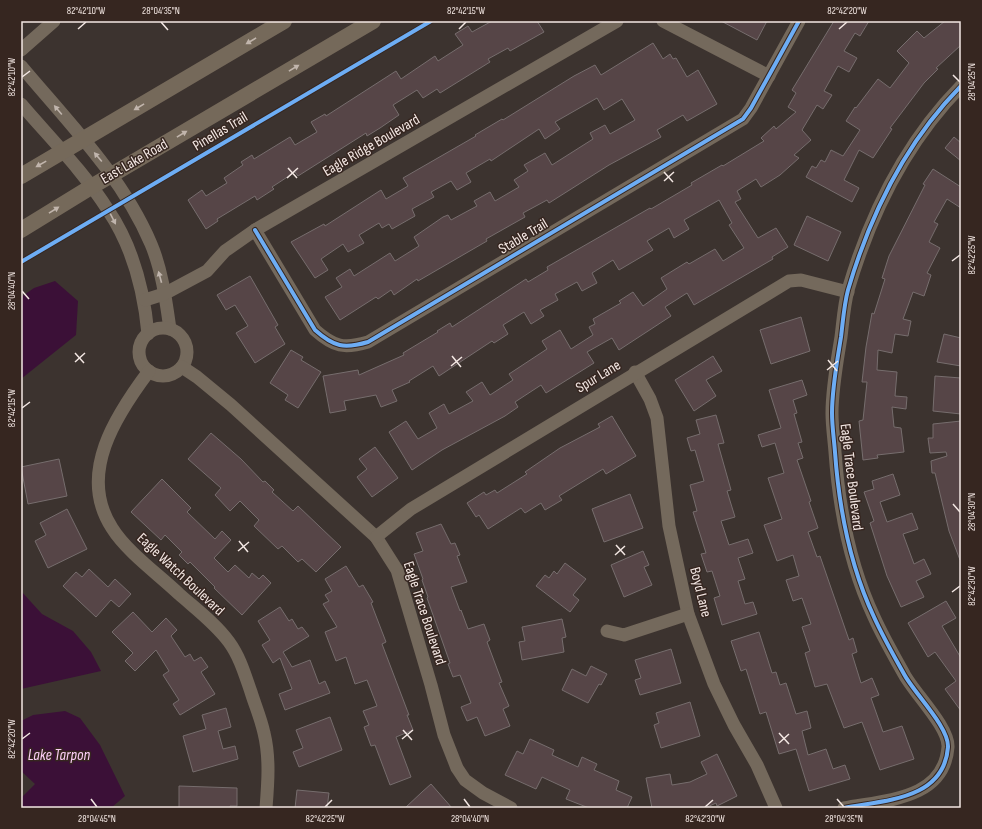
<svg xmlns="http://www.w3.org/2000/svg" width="982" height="829" viewBox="0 0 982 829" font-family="'Sofia Sans Condensed',sans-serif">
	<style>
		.water { fill: #3b1037 }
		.building { fill: #564547; stroke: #766d6d }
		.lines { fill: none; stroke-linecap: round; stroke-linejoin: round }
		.minor { stroke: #74695c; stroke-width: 13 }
		.major { stroke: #75695a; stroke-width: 16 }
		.cycleway-casing { stroke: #362620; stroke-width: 6 }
		.cycleway { stroke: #6dadf4; stroke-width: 4 }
		.oneway { fill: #c1b5ac }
		.oneway2 { fill: #c0b5ad }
		.ticks { fill: none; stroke: #f3e7e3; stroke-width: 1.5 }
		.labels { text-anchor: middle; stroke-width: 3; stroke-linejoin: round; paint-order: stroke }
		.street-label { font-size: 15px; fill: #f3e7e3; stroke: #362620 }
		.water-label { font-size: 16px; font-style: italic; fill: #fccef6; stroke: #362620 }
		.neatline { fill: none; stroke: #f3e7e3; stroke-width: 1.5 }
		.ticks-label { font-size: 10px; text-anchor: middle; fill: #f3e7e3 }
	</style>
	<rect width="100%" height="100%" fill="#3c332f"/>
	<g class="water">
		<polygon points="55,281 78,301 76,335 21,379 21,297 34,288"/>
		<polygon points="21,591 42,614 73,631 91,652 101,671 21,689"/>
		<polygon points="65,711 80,718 100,745 125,796 111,808 21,808 21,798 35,784 21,771 21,721 33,715"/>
	</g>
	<g class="building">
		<polygon points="492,21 537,21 544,32 510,51 508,48 488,59 490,62 440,93 437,89 423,98 417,90 393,105 399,115 380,128 367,136 366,133 298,176 295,172 272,187 274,189 257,200 255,196 217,219 218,221 206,229 188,200 202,190 206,196 227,183 224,178 243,165 241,162 252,155 254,159 290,137 295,145 317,132 311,122 325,114 326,116 396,71 401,79 435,56 438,61 463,45 455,34 468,26 472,32"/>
		<polygon points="721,21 767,21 757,40"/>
		<polygon points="834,21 869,21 860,36 855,33 844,51 857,58 849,72 838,66 824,91 832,95 823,109 817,105 802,130 811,140 794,155 799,158 780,175 761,187 756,179 737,191 741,199 735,202 758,238 776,228 788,247 772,257 773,259 694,305 687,293 665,307 671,316 619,350 612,338 587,352 594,363 546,393 541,385 515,402 518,407 505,416 442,450 412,470 389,432 406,421 418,439 437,428 429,413 444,404 449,414 473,401 466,392 482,382 490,395 513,380 509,374 547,349 542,341 560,330 571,349 593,335 589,327 595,324 593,319 621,303 619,301 633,292 643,306 667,289 661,278 687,262 689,264 715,249 723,261 744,248 729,225 732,223 719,200 684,220 689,229 674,238 669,228 647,241 653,250 619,270 613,260 592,273 597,283 582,291 577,282 555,294 558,300 540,310 544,316 531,324 524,312 503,325 508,334 494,343 492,341 439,376 433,366 409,381 410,382 392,390 397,401 381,407 376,395 344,401 346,410 330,413 323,376 358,370 359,375 404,355 403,353 438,332 437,331 450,323 452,327 526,279 528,282 548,270 547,267 650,208 651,209 692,185 691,183 722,165 723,166 764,141 761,138 774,126 776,129 796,112 788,107 796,93 792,90"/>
		<polygon points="945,21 961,21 961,45 936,68 938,69 924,83 890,128 892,129 873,158 859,150 844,180 859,188 852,202 806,177 812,166 816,168 821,160 825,162 831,150 843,156 860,130 846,121 855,107 856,108 878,79 890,88 909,63 897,51 917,31 924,38"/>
		<polygon points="653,43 663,59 670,54 673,59 676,58 687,77 698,70 717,104 687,121 683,115 657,130 661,137 609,165 549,203 547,200 523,213 525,217 486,239 487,241 418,281 417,279 394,295 391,290 378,299 376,297 340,320 325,297 342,287 336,278 350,269 354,276 390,253 395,261 419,246 414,237 443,217 448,215 451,220 477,206 474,201 490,192 495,201 519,187 514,180 528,171 524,165 545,153 552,165 593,139 590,133 605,125 610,134 635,120 622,99 604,110 597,98 555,122 560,129 545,139 539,129 491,161 490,159 466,173 471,182 457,190 451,181 431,192 434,197 412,209 415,216 392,229 389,224 382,228 379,223 359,235 364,243 348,252 343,244 321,259 328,270 315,278 291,242 324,224 325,226 381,190 386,199 408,186 403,178 476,136 475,135 502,119 503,120 574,76 595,65 601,75"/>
		<polygon points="954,137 961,143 961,161 945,148"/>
		<polygon points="933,169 961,187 961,208 947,199 934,222 938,224 929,242 940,248 927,273 931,275 924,296 913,292 903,319 911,321 908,336 895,334 892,353 878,350 877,370 897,372 895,396 907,397 906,409 892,407 894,427 901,428 904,452 877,455 878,458 863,460 859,421 863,420 867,382 862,382 866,347 872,313 874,314 885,279 882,278 889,256 925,185 923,184"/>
		<polygon points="807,216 841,232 828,261 794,245"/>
		<polygon points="250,276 278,325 275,327 285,344 255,363 236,333 248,326 235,305 226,310 217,295"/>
		<polygon points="801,317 810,351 771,364 760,330"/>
		<polygon points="944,334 961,338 961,366 937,362"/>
		<polygon points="291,350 303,357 301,360 321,372 298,408 285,400 288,395 270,383"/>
		<polygon points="713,356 722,371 706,380 716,396 694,411 675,380"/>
		<polygon points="935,376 961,378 961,414 933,411"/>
		<polygon points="802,380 807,395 793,400 797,413 794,414 802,442 798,443 803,458 797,460 811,501 809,502 818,528 808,532 817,557 820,556 849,640 853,638 857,652 852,654 861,683 872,678 879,695 871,698 883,732 902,726 914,759 880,770 862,722 844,728 827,684 815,687 805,653 810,651 802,627 811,624 802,598 793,601 786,580 799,576 793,555 777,561 764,525 782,519 768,478 784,473 775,443 762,447 758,435 781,428 769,390"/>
		<polygon points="716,415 724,443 718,444 731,490 727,491 735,517 721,521 729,545 748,539 753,553 738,558 745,579 738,581 745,604 753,602 757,614 722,625 714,598 720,596 712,571 707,572 701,554 706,553 693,512 697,511 690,485 704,481 695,450 691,451 687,438 700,434 696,420"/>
		<polygon points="612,416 636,456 606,474 603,469 559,496 562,500 545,510 541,503 525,513 521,508 488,529 479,515 476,517 467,503 484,492 486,495 495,490 497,493 527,474 525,472 560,448 600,427 598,424"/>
		<polygon points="961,421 961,560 960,560 949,531 935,473 932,473 931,461 947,456 946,452 930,453 928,438 933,438 933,424"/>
		<polygon points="211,433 241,459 263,482 265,481 274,490 272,492 293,511 298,506 341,547 316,572 302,559 298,562 282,546 278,549 254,526 259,520 240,501 230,511 215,495 221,488 188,459"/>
		<polygon points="375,447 398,478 372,497 357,477 367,469 359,459"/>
		<polygon points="59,459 67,496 28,504 21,467"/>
		<polygon points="893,474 900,495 880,502 887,522 912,513 918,529 903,534 914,564 924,559 931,574 916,581 924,597 901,607 887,576 870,523 874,521 864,492 874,489 872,481"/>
		<polygon points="162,479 191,508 187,512 215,539 222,531 231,540 214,558 228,572 235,565 249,578 252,573 259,579 263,575 271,583 242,615 214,588 215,587 190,562 188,564 179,555 182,552 165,535 161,540 131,512"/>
		<polygon points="630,494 643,528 604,542 592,509"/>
		<polygon points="67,509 87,549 48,568 35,541 46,535 40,523"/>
		<polygon points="441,524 451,544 455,543 460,555 457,556 467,582 451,587 460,611 461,610 468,629 484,624 490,640 487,642 502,682 499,683 509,706 503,709 510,726 485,736 477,717 467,721 461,707 471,703 460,675 453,677 448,664 450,663 427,598 428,597 422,580 423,579 414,554 423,551 416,533"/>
		<polygon points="643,551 649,565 644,567 652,585 624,597 611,565"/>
		<polygon points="565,563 586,579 573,595 579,600 570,612 536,586 545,575 549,578 554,571 557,574"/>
		<polygon points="346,566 359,587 363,585 373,602 371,603 386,642 382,644 409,715 407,715 413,730 396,737 411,777 390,785 375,745 371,746 364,727 369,725 363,711 377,706 367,680 355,684 346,657 336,661 325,632 337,627 323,604 329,601 325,595 332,591 325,579"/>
		<polygon points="89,569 108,587 115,579 131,594 119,607 111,600 96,617 63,586 76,572 82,577"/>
		<polygon points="946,601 956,618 942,626 961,658 961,711 945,689 956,681 935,652 928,657 908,623"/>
		<polygon points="280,607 289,621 292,619 298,629 302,627 309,636 283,652 292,667 310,660 319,684 325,681 330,693 285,710 279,694 292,689 280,658 273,663 262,645 270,640 258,621"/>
		<polygon points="133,612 152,632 166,618 177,630 171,636 185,657 190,654 194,661 201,657 208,667 201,672 215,694 180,715 173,704 179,700 163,675 169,671 156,650 135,671 125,661 133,653 112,632"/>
		<polygon points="562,619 566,637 562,638 564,652 522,660 519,642 525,641 522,627"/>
		<polygon points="759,632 772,673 776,672 780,685 786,683 796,714 807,711 811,728 802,731 808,755 826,749 833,769 845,765 850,779 809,791 796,749 779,754 766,712 760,714 746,669 741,671 731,641"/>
		<polygon points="671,649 681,683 640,695 635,680 641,678 635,660"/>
		<polygon points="591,666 607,674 601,685 599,684 588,703 562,690 572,669 586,676"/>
		<polygon points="690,702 700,736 661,748 654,725 659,723 656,713"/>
		<polygon points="226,708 231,727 218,731 223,749 235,746 238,759 193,772 183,736 206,729 202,715"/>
		<polygon points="330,717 342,750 299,767 293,752 303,748 296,730"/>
		<polygon points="530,739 554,750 552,755 578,767 582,757 597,764 594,770 619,781 616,790 632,797 627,808 589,808 566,799 570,790 542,777 536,789 505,775 517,751 523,754"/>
		<polygon points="717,754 737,796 717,806 716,803 705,808 652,808 646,778 670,774 672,785 690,782 707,774 701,762"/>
		<polygon points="431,784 452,808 405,808 422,792"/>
		<polygon points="179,786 237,788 237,806 230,806 230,808 179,808"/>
		<polygon points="297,790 329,793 327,808 295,808"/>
	</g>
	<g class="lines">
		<g class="minor">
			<polyline points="663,21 769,76"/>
			<polyline points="21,50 54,21"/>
			<path d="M21,66C68,122 122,176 151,244C162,270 166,301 170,329"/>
			<path d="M21,104C50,138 84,172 108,210C133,247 144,291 148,334"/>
			<path d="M255,230L315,330C334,347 344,349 368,342L743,119L751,108L799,21"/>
			<polyline points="145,300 164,294 207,271 225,251 255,230 617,21"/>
			<circle cx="163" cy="352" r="24"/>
			<polyline points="182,367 197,377 231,405 376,537 397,570 431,685 444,735 457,768 465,780 483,793 511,808"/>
			<path d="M149,371C116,415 77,474 112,528C127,552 158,574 179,594C196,609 216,624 229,642C240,657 245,675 251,692C255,705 261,719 264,733C270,757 268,783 266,808"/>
			<polyline points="635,372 650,399 657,418 669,526 688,614 714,684 734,725 757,765 776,808"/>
			<polyline points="376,537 411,509 789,281 801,280 848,292"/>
			<polyline points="607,631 624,635 688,614"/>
			<path d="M844,808C885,800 944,800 948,747C949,727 914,693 904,674C894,656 883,637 874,617C850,566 839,508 835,452C834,439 832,426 832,413C832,388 837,362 841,337C843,321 844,305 848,290C870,215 906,142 961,86"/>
		</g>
		<g class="major">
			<polyline points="21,176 284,21"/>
			<polyline points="21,230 91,187 373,21"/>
		</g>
		<defs>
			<g id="cycleway">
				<path d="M255,230L315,330C334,347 344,349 368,342L743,119L751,108L799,21"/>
				<polyline points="21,262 431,21"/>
				<path d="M844,808C885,800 944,800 948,747C949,727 914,693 904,674C894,656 883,637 874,617C850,566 839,508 835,452C834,439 832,426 832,413C832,388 837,362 841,337C843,321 844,305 848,290C870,215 906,142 961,86"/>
			</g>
		</defs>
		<use href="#cycleway" class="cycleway-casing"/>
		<use href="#cycleway" class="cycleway"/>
	</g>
	<defs><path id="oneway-solid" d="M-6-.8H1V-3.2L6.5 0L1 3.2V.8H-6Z"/></defs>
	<g class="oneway">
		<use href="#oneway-solid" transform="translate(251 41) rotate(149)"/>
		<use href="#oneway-solid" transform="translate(294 68) rotate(-31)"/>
		<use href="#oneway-solid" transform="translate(139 107) rotate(149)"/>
		<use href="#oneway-solid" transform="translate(182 134) rotate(-31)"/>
		<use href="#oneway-solid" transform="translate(41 164) rotate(151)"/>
		<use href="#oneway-solid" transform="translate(54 210) rotate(-32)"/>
	</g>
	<g class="oneway2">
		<use href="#oneway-solid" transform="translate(58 110) rotate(-130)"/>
		<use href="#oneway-solid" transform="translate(98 157) rotate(-130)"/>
		<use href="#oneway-solid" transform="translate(113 219) rotate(63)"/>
		<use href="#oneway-solid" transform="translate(160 277) rotate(-105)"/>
	</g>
	<path class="ticks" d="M161,22L168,30M78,29L86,22M459,29L466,22M839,29L847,22M953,75L960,82M22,77L30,71M288,168L297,178M664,172L673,182M287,178L298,168M664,181L674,172M952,261L960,255M22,291L29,299M75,353L84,363M452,356L461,367M828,360L837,371M75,362L85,353M451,366L462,357M827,370L838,361M22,408L30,402M953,504L960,512M239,541L248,552M616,545L625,555M238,551L249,542M615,555L625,546M952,592L960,586M403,730L412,740M779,733L789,744M22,739L30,733M402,739L413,730M779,743L789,734M91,799L97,807M464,799L470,807M837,799L844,807M325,807L332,800M705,807L713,800"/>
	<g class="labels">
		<g class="street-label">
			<text transform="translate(220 131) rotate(-31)" y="5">Pinellas Trail</text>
			<text transform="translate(371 145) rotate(-30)" y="5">Eagle Ridge Boulevard</text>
			<text transform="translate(134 161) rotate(-30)" y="5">East Lake Road</text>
			<text transform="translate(523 236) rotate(-31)" y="5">Stable Trail</text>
			<text transform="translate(598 376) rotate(-31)" y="5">Spur Lane</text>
			<text transform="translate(852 477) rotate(83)" y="5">Eagle Trace Boulevard</text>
			<text transform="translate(181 574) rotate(43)" y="5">Eagle Watch Boulevard</text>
			<text transform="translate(701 592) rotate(76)" y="5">Boyd Lane</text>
			<text transform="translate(425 613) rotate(72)" y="5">Eagle Trace Boulevard</text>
		</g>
		<g class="water-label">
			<text x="59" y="760">Lake Tarpon</text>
		</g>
	</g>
	<rect width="982" height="829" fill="none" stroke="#362620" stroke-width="44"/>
	<rect x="22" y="22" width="938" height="785" class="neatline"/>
	<g class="ticks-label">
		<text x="86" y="14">82°42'10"W</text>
		<text x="161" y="14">28°04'35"N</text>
		<text x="466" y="14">82°42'15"W</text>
		<text x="847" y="14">82°42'20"W</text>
		<text transform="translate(11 77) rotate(-90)" y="4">82°42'10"W</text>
		<text transform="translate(971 82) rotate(-90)" y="4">28°04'25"N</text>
		<text transform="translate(971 255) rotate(-90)" y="4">82°42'25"W</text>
		<text transform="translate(11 291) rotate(-90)" y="4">28°04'40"N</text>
		<text transform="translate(11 408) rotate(-90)" y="4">82°42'15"W</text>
		<text transform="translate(971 512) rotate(-90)" y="4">28°04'30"N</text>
		<text transform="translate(971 586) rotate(-90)" y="4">82°42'30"W</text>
		<text transform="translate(11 739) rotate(-90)" y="4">82°42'20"W</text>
		<text x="97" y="822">28°04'45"N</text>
		<text x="325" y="822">82°42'25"W</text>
		<text x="470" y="822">28°04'40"N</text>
		<text x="705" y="822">82°42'30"W</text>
		<text x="844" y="822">28°04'35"N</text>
	</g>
</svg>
